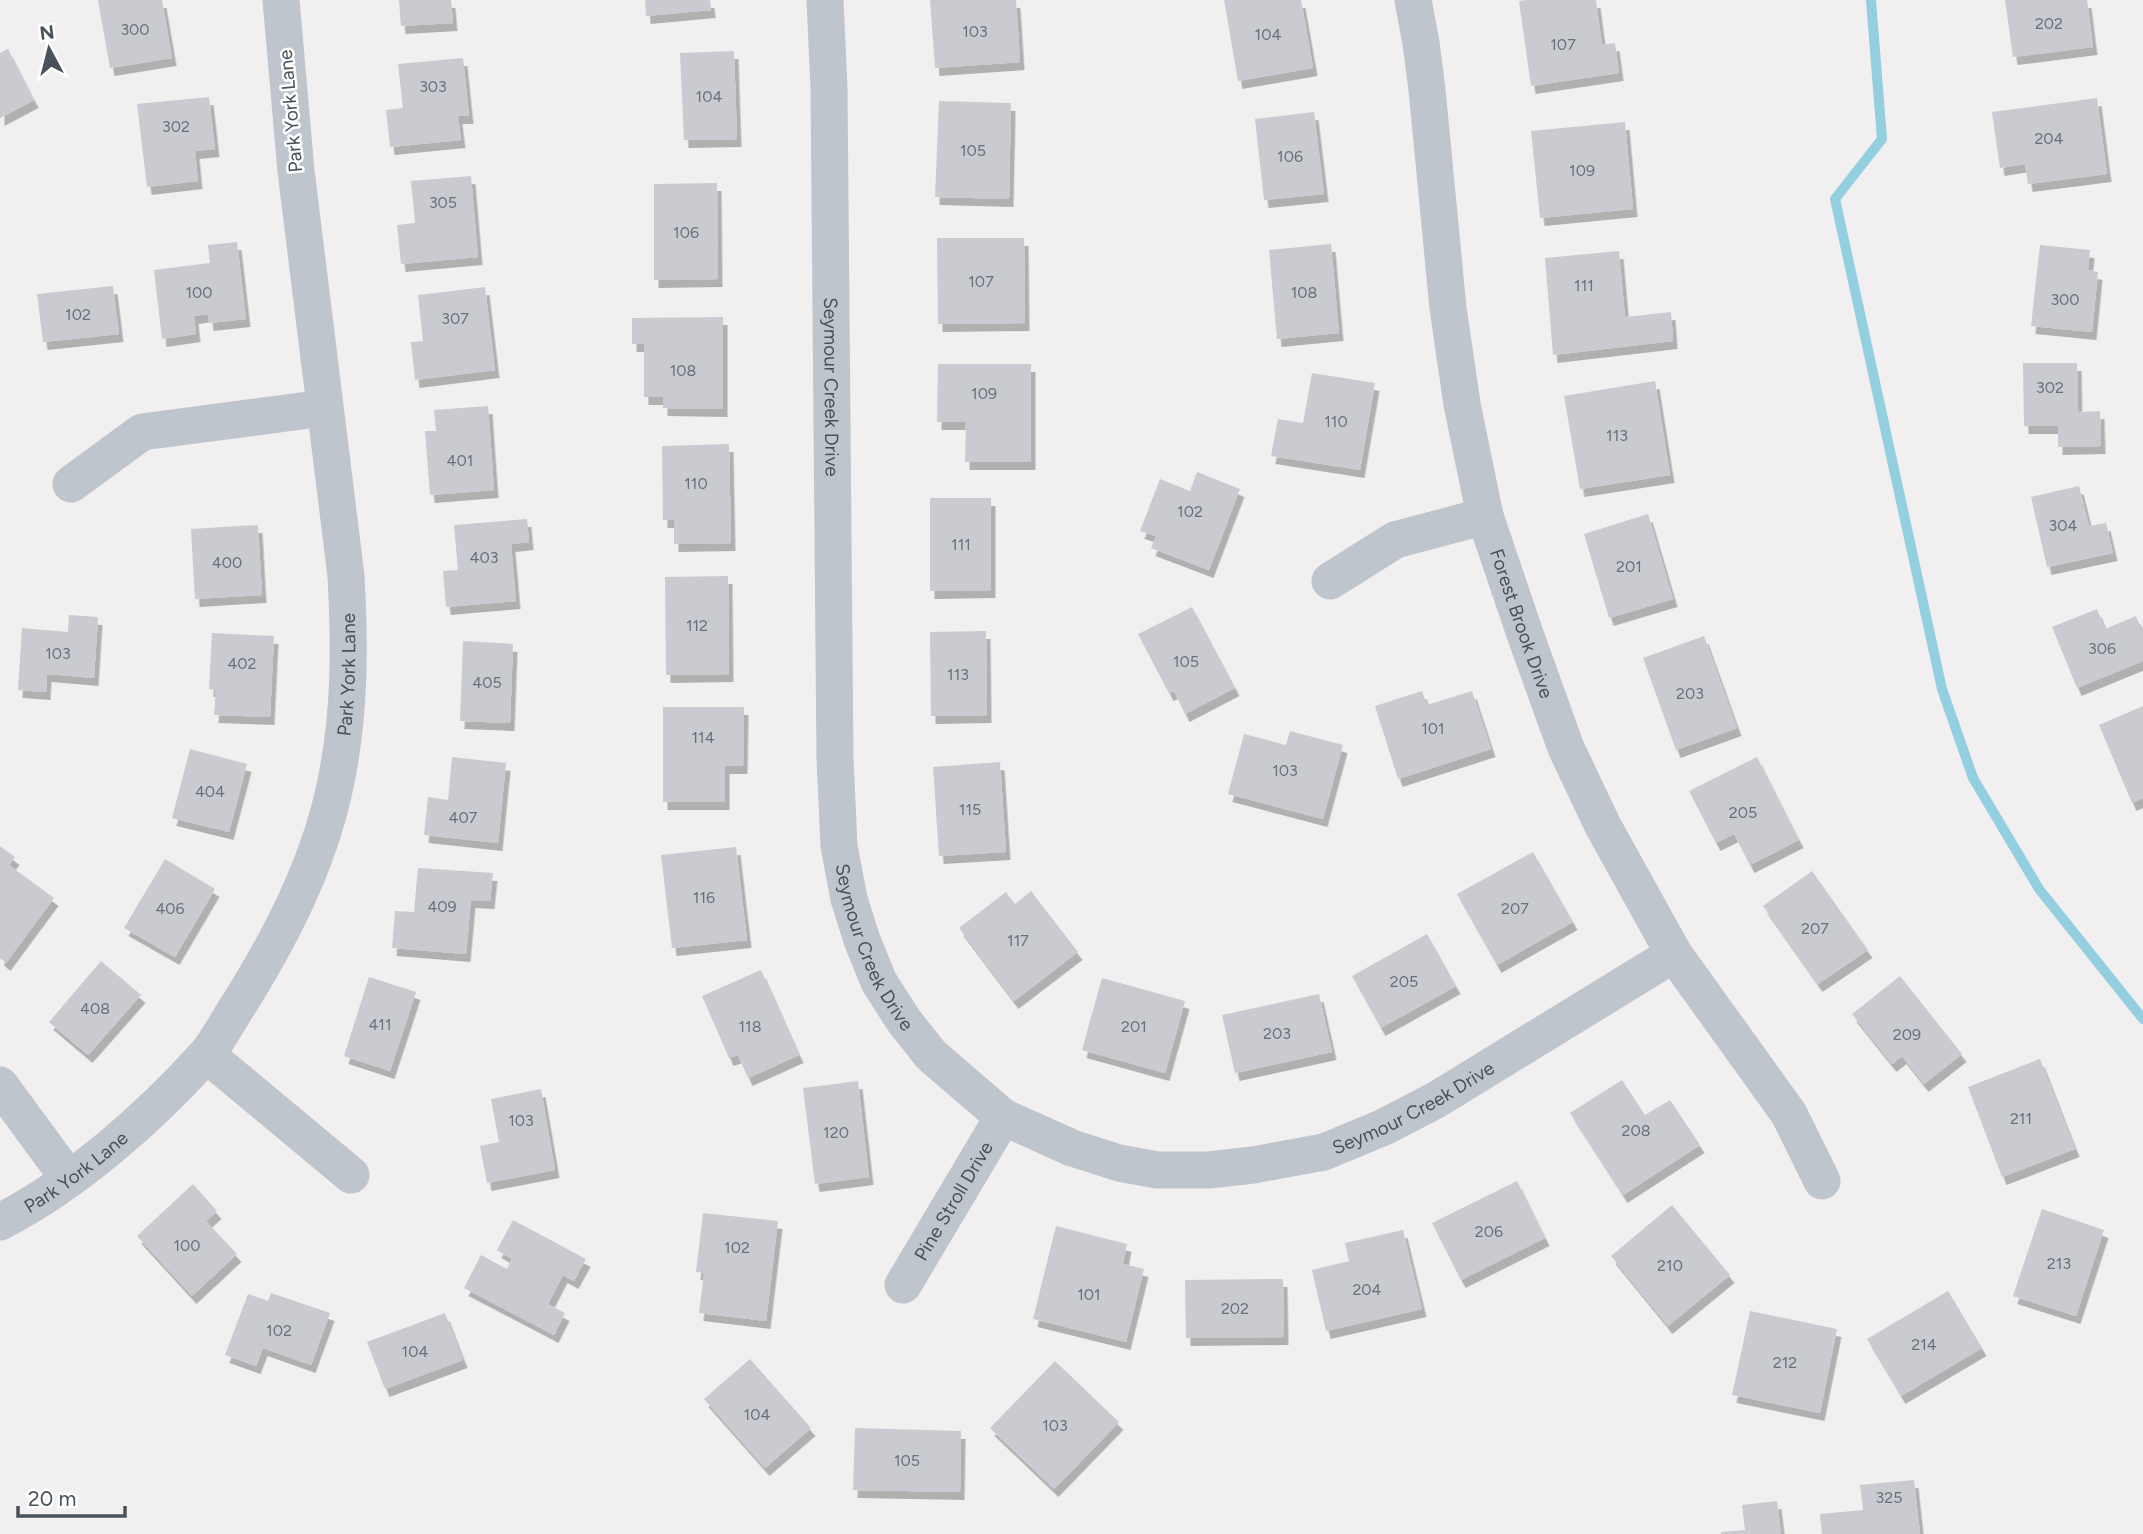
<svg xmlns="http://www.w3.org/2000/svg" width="2143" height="1534" viewBox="0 0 2143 1534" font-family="Figtree,sans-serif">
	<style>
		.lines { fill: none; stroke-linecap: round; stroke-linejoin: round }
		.stream { stroke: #94cee1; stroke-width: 10 }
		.building { fill: #c9cbd1; filter: url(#shadow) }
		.street { stroke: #bfc5cc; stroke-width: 37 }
		.labels { text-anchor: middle; stroke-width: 5; stroke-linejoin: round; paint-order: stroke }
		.number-label { font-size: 16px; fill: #697078 }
		.street-label { font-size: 19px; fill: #49515a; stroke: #fff }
	</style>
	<defs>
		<filter id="shadow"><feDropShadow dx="4.5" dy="8" stdDeviation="0" flood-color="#0004"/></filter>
	</defs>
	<rect width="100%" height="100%" fill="#f1efef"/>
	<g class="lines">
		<polyline class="stream" points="1871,0 1882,139 1835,199 1942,689 1973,778 2039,889 2143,1019"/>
	</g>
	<g class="building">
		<polygon points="98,0 162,0 172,58 110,68"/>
		<polygon points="399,0 451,0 453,23 401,26"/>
		<polygon points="645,0 710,0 711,10 646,16"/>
		<polygon points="930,0 1016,0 1020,62 935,68"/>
		<polygon points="1224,0 1301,0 1313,68 1238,81"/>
		<polygon points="1527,0 1596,0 1602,45 1615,43 1619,73 1531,86 1519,1"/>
		<polygon points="2005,0 2087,0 2093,47 2013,57"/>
		<polygon points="8,49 34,100 0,118 0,53"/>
		<polygon points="734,51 737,139 684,140 680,53"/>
		<polygon points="463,58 469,116 458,116 461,140 390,147 386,110 403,108 398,64"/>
		<polygon points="209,97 215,149 195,151 198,181 147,187 137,104"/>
		<polygon points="2097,98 2107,174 2028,184 2025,164 2000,168 1992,112"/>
		<polygon points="939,101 1011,103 1009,199 935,197"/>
		<polygon points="1314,112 1324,194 1264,200 1255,119"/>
		<polygon points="1625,122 1633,209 1540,218 1531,131"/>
		<polygon points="471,176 478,257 401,264 397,225 415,223 411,181"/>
		<polygon points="717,183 718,279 654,280 654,184"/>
		<polygon points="937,238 1024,238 1025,323 938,324"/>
		<polygon points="237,242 246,319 209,323 208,314 194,316 196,334 162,339 154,270 210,263 208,245"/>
		<polygon points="1331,244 1339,333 1277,339 1269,250"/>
		<polygon points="2040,245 2090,250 2088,270 2098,272 2092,332 2031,326"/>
		<polygon points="1619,251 1625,317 1671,312 1673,341 1553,355 1545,258"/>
		<polygon points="113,286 119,334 43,342 37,294"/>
		<polygon points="485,287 495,370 415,380 411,342 423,341 418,295"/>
		<polygon points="723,317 723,409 663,408 663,397 644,397 644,344 632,344 632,318"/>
		<polygon points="2023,363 2077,363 2078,412 2100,411 2101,446 2058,447 2058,426 2024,426"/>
		<polygon points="938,364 1031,364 1031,462 965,462 966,422 937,422"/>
		<polygon points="1312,373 1375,383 1360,470 1271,456 1278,419 1303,423"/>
		<polygon points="1655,381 1670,475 1580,489 1564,396"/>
		<polygon points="488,406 494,490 430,495 425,431 436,431 434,410"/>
		<polygon points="729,444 731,543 674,544 674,520 663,520 662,446"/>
		<polygon points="1197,472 1240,489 1209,570 1151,548 1156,536 1140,531 1160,479 1190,491"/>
		<polygon points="2079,486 2089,526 2106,523 2113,553 2047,567 2031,497"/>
		<polygon points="930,498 991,498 991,590 930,591"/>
		<polygon points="1648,514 1673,599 1609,618 1584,534"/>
		<polygon points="527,519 529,542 511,544 516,601 446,607 443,571 458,570 454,525"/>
		<polygon points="258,525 262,595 195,599 191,529"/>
		<polygon points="728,576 729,674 666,675 665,577"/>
		<polygon points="1192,607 1235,688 1185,714 1174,691 1169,693 1138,634"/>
		<polygon points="2097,609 2105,629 2136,616 2143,634 2143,661 2077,688 2052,627"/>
		<polygon points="69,615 98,617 94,678 47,674 46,692 18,690 22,628 68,632"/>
		<polygon points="986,631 987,715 931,716 930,632"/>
		<polygon points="212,633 274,636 270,717 214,715 216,690 209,689"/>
		<polygon points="1704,636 1737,728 1676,750 1643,658"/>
		<polygon points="463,641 513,644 510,723 460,721"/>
		<polygon points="1422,691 1427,705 1472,691 1491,749 1398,779 1375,706"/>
		<polygon points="2143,706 2143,798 2132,803 2099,725"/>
		<polygon points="663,707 744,707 743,766 725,766 725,802 663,802"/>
		<polygon points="1290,731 1343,745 1323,819 1228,794 1244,734 1286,745"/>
		<polygon points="190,749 247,764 229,832 172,818"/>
		<polygon points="452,757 506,763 498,843 424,835 428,797 448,800"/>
		<polygon points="1757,757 1799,840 1750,865 1734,834 1716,843 1689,791"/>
		<polygon points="1000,762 1006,852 939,856 933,767"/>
		<polygon points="0,846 15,857 9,865 54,898 6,963 0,958"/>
		<polygon points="736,847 747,940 672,948 661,855"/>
		<polygon points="1533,852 1573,922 1497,965 1457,894"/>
		<polygon points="165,859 215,889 175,957 124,928"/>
		<polygon points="418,868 493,873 490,901 471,900 466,954 392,948 395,911 414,912"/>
		<polygon points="1812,871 1868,950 1818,984 1763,906"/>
		<polygon points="1031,891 1078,952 1014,1001 959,928 1006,892 1015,904"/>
		<polygon points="1427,934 1456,986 1381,1028 1352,976"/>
		<polygon points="101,961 141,995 88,1055 49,1022"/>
		<polygon points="761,970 799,1055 748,1078 738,1055 729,1058 702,996"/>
		<polygon points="1900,976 1962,1054 1924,1084 1902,1056 1892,1064 1852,1014"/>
		<polygon points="369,977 416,992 390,1071 344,1056"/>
		<polygon points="1102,978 1185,1001 1165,1073 1082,1050"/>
		<polygon points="1319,994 1332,1052 1235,1073 1222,1015"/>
		<polygon points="2040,1059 2075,1149 2002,1177 1968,1087"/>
		<polygon points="1622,1080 1645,1115 1670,1100 1700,1145 1623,1195 1570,1113"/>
		<polygon points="858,1081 869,1177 815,1184 803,1088"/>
		<polygon points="541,1089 555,1170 487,1183 480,1146 499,1142 491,1099"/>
		<polygon points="1517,1181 1545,1238 1461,1280 1432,1223"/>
		<polygon points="193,1184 217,1211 206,1221 237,1254 192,1296 137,1236"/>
		<polygon points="1672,1205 1730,1275 1668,1326 1611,1256"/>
		<polygon points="2042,1209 2104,1230 2076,1316 2013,1296"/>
		<polygon points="703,1213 778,1221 766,1321 699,1313 704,1273 696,1272"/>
		<polygon points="513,1220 586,1259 574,1281 563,1275 548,1304 565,1313 554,1335 464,1288 481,1255 507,1269 512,1259 497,1250"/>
		<polygon points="1056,1226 1127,1244 1123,1264 1144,1269 1126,1342 1033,1319"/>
		<polygon points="1403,1230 1422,1309 1326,1331 1312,1270 1349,1261 1345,1243"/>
		<polygon points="1283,1279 1284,1337 1186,1338 1185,1280"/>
		<polygon points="1948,1291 1982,1348 1901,1396 1867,1339"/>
		<polygon points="271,1293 330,1313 311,1365 263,1348 256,1366 225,1355 248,1294 268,1301"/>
		<polygon points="1750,1311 1837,1329 1820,1413 1732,1395"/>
		<polygon points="445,1313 463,1360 385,1389 367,1342"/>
		<polygon points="750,1359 811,1428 765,1468 704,1399"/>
		<polygon points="1055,1361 1119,1422 1054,1489 990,1428"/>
		<polygon points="855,1428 961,1431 960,1492 853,1490"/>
		<polygon points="1914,1480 1920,1534 1822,1534 1820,1514 1863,1510 1860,1485"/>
		<polygon points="1777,1501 1781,1534 1721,1534 1721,1532 1745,1530 1742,1505"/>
	</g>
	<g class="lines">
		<g class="street">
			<path id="s1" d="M825,0L829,88L835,759L839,846L849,899L862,940L879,982L904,1021L931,1055L1003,1117L1072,1148L1119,1163L1157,1170H1209L1253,1165L1324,1152L1384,1127L1436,1100L1674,954"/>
			<path id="s2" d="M1413,0L1421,43L1427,90L1448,308L1462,404L1485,516L1525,634L1566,748L1603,826L1674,954L1789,1114L1822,1181"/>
			<polyline points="71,484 142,432 324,408"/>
			<polyline points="1330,581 1395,540 1485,516"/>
			<polyline points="207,1055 351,1175"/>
			<polyline points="0,1085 69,1179"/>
			<path id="s3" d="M0,1222C74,1184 149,1118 205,1056C216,1044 225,1026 234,1012C278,943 318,867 335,786C350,717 350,646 346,576L296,171L281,0"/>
			<path id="s4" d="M903,1285L1003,1117"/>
		</g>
	</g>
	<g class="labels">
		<g class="number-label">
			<text x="2049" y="29">202</text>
			<text x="135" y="35">300</text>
			<text x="975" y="37">103</text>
			<text x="1268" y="40">104</text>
			<text x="1563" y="50">107</text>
			<text x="433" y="92">303</text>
			<text x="709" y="102">104</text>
			<text x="176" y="132">302</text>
			<text x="2049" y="144">204</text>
			<text x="973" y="156">105</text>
			<text x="1290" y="162">106</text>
			<text x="1582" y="176">109</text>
			<text x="443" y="208">305</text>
			<text x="686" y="238">106</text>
			<text x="981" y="287">107</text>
			<text x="1584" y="291">111</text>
			<text x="199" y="298">100</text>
			<text x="1304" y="298">108</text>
			<text x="2065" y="305">300</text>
			<text x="78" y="320">102</text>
			<text x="455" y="324">307</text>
			<text x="683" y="376">108</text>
			<text x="2050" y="393">302</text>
			<text x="984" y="399">109</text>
			<text x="1336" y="427">110</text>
			<text x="1617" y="441">113</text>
			<text x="460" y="466">401</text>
			<text x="696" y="489">110</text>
			<text x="1190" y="517">102</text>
			<text x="2063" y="531">304</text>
			<text x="961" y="550">111</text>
			<text x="484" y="563">403</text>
			<text x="227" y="568">400</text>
			<text x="1629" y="572">201</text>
			<text x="697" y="631">112</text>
			<text x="2102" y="654">306</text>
			<text x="58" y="659">103</text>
			<text x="1186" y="667">105</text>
			<text x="242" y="669">402</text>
			<text x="958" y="680">113</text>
			<text x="487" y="688">405</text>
			<text x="1690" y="699">203</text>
			<text x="1433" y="734">101</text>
			<text x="703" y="743">114</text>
			<text x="1285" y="776">103</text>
			<text x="210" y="797">404</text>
			<text x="970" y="815">115</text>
			<text x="1743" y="818">205</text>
			<text x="463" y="823">407</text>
			<text x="704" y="903">116</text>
			<text x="442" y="912">409</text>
			<text x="170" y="914">406</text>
			<text x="1515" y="914">207</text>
			<text x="1815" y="934">207</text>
			<text x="1018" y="946">117</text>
			<text x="1404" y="987">205</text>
			<text x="95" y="1014">408</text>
			<text x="380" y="1030">411</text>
			<text x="750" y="1032">118</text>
			<text x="1134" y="1032">201</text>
			<text x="1277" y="1039">203</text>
			<text x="1907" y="1040">209</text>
			<text x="2021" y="1124">211</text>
			<text x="521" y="1126">103</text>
			<text x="1636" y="1136">208</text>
			<text x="836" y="1138">120</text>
			<text x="1489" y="1237">206</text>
			<text x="187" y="1251">100</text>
			<text x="737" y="1253">102</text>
			<text x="2059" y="1269">213</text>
			<text x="1670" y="1271">210</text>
			<text x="1367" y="1295">204</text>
			<text x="1089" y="1300">101</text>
			<text x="1235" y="1314">202</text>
			<text x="279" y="1336">102</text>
			<text x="1924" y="1350">214</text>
			<text x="415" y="1357">104</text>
			<text x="1785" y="1368">212</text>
			<text x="757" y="1420">104</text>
			<text x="1055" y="1431">103</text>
			<text x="907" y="1466">105</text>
			<text x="1889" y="1503">325</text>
		</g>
		<g class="street-label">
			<text transform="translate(290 111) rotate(-95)" y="7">Park York Lane</text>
			<text dy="7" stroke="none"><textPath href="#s1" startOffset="387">Seymour Creek Drive</textPath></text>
			<text dy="7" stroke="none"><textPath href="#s2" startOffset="635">Forest Brook Drive</textPath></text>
			<text dy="7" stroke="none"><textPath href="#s3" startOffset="679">Park York Lane</textPath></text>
			<text dy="7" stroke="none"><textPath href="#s1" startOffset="954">Seymour Creek Drive</textPath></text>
			<text dy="7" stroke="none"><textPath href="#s1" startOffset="1605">Seymour Creek Drive</textPath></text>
			<text dy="7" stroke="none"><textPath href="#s3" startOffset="91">Park York Lane</textPath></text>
			<text dy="7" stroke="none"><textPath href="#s4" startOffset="98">Pine Stroll Drive</textPath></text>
		</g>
	</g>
	<g transform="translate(49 49) rotate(353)" stroke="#ffffff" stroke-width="5" paint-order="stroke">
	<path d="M0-5L12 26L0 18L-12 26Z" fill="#49515a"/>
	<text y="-10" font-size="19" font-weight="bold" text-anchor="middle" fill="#49515a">N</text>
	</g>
	<path d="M18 1506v10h107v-10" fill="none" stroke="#49515a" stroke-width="3.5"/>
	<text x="28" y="1506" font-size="21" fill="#49515a" stroke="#ffffff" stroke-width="5" paint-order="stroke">20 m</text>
</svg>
